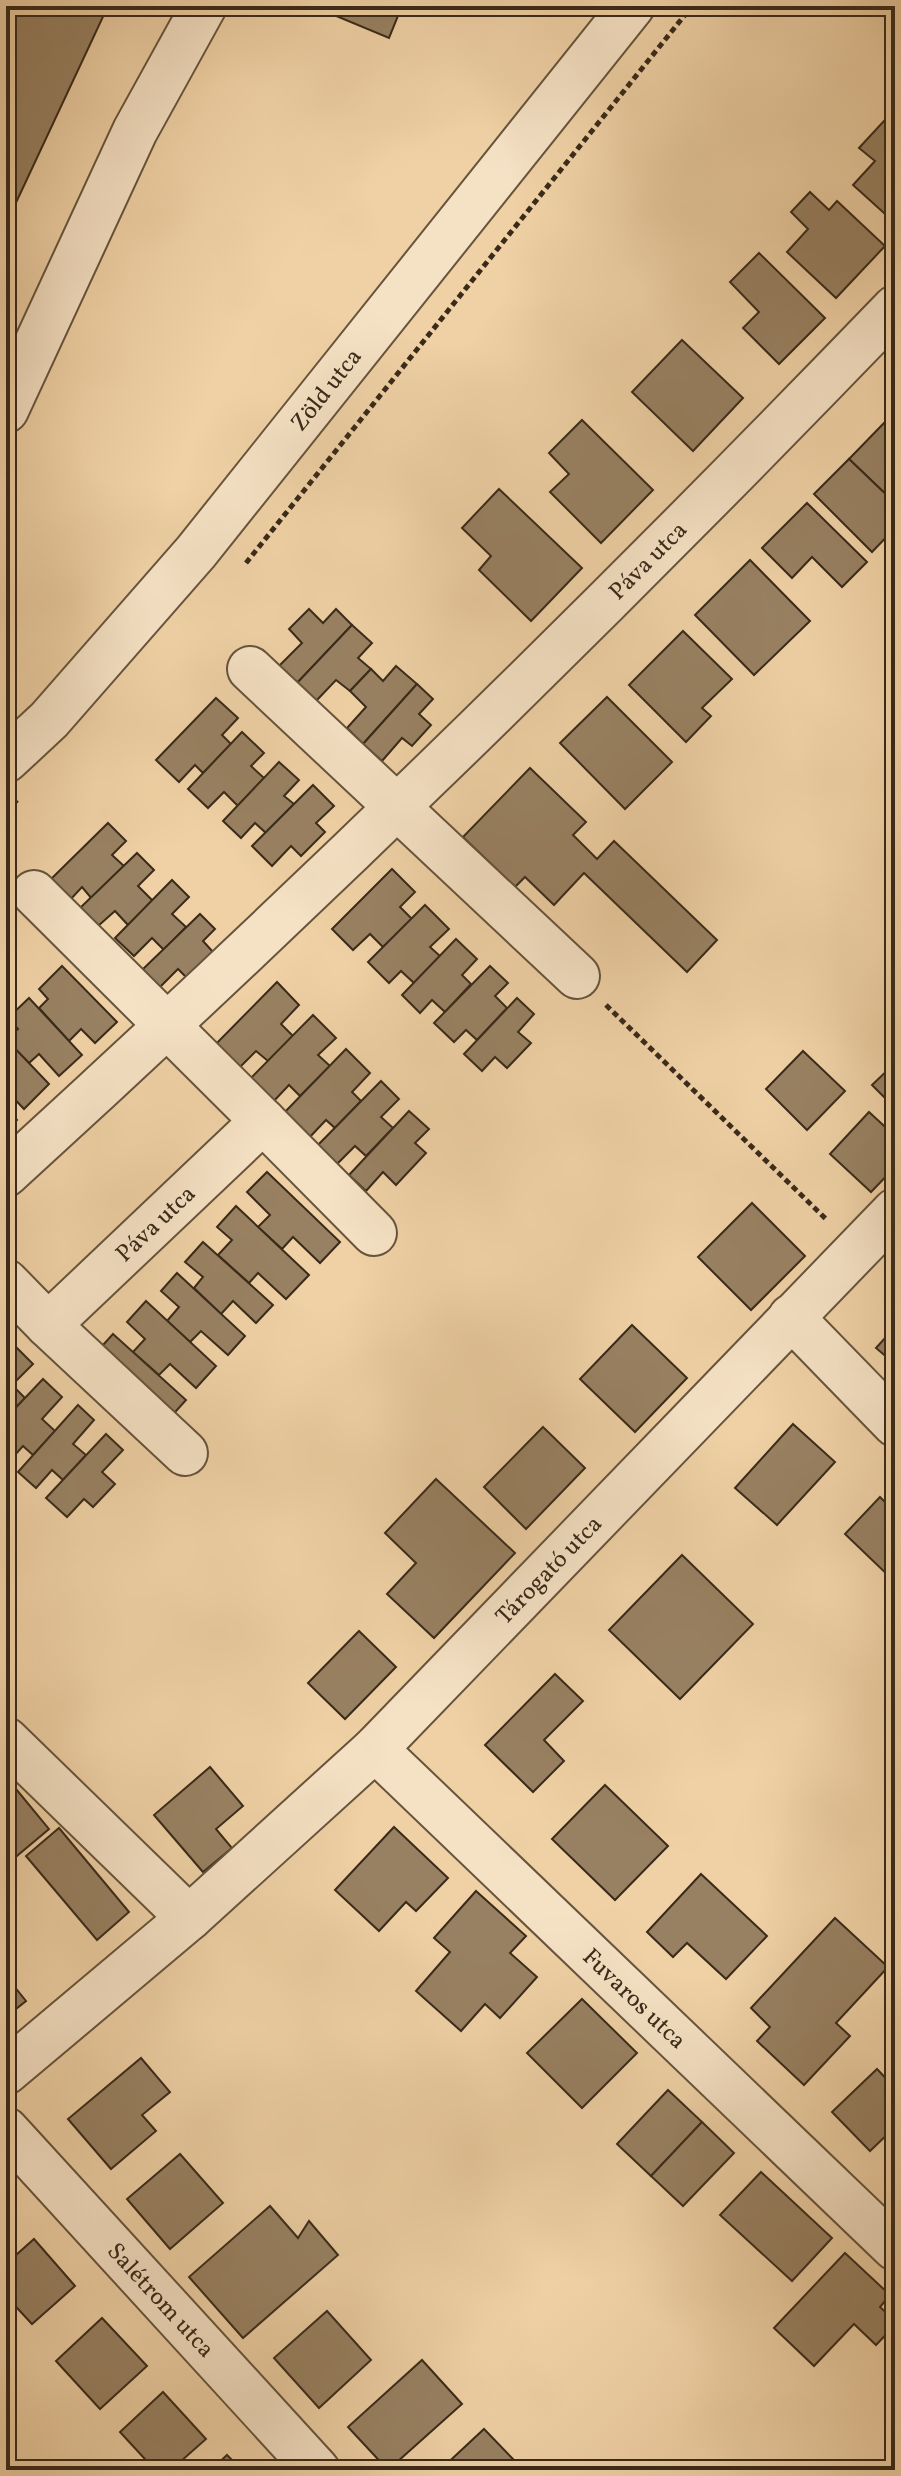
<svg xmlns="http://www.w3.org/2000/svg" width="901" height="2476" viewBox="0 0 901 2476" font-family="Vollkorn,serif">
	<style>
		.building { fill: #988162; stroke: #392a19; stroke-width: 2 }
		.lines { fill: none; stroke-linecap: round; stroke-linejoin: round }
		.minor-casing { stroke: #66543c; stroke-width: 48 }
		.path { stroke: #392a19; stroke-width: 5; stroke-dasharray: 6 4; stroke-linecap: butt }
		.minor { stroke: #f5e1c4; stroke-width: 44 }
		.labels { text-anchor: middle; stroke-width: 6; stroke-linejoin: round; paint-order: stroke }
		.street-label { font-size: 24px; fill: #392a19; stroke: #f5e1c4 }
	</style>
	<rect width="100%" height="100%" fill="#efd1a5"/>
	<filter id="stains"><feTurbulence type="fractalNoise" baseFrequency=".0025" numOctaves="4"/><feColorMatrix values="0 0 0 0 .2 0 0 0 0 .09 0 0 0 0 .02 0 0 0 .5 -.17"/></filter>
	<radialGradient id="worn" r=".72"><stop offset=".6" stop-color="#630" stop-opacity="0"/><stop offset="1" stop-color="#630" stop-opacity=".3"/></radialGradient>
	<g class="building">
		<polygon points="6,6 108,6 6,224"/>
		<polygon points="318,6 402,6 389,38 317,8"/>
		<polygon points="895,109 895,223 853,185 875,161 859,148"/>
		<polygon points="810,192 829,210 837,201 885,246 836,298 787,252 808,229 791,212"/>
		<polygon points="759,253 825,318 779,364 743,328 759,312 730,282"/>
		<polygon points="682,340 743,398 693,451 632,392"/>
		<polygon points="582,420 653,490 601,543 550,492 569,474 549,453"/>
		<polygon points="885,422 895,432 895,503 849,459"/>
		<polygon points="849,459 895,503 895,528 872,552 814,494"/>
		<polygon points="499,489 582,568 531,621 479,570 491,556 462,528"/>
		<polygon points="807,503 867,562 842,587 812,557 792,578 762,548"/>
		<polygon points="750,560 810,621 754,675 695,615"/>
		<polygon points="309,609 323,623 336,609 352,625 297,683 278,667 302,643 289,629"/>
		<polygon points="352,625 372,643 358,658 371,669 350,691 336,680 316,701 297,683"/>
		<polygon points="683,631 732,679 702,708 711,716 686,742 629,685"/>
		<polygon points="396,666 417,684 363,744 347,728 366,707 350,691 371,669 383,681"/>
		<polygon points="417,684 433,699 419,714 431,725 412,746 402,738 382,761 363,744"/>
		<polygon points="607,697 672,762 625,809 560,743"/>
		<polygon points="216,698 238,718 222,735 231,744 203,773 195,765 179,782 156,760"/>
		<polygon points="242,732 264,753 251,766 264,778 238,806 224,792 208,808 188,789"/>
		<polygon points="279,762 299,780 284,796 294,804 266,833 255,823 241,838 223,821"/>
		<polygon points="530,768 586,822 573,835 597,859 614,841 717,940 687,972 584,873 554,905 525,877 515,887 463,837"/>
		<polygon points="313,785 334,806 316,823 325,832 301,856 291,846 272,866 252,846"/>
		<polygon points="108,823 126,841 112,855 125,867 92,899 82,887 69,901 49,881"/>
		<polygon points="137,853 154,870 138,886 153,901 128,925 115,911 97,927 79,909"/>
		<polygon points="392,869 415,892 400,907 412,919 383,947 370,934 353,950 332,929"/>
		<polygon points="172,880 189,897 172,914 186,927 164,950 152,938 134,956 115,938"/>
		<polygon points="425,905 449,929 430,947 440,956 414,983 401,971 389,983 368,962"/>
		<polygon points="200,914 215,929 203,941 213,952 187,978 178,969 159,988 142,970"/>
		<polygon points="456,939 477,959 462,975 471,984 445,1012 432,1000 420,1013 402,995"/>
		<polygon points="62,966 117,1022 95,1043 81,1029 69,1041 39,1008 48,999 39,989"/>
		<polygon points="490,966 508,983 495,996 507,1008 477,1040 466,1030 454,1042 434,1023"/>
		<polygon points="277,982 299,1005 281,1024 293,1036 268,1061 256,1051 233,1074 210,1050"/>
		<polygon points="29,998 82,1055 59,1076 39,1054 29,1063 6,1040 18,1029 8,1018"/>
		<polygon points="517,998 534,1014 518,1032 531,1043 507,1068 495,1057 482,1071 464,1054"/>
		<polygon points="313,1015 336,1038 318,1055 330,1066 300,1096 289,1085 271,1104 248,1081"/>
		<polygon points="6,1039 49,1084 24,1109 6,1090"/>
		<polygon points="346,1049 370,1073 352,1092 361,1101 335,1128 326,1120 307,1140 282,1115"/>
		<polygon points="803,1051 845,1091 807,1130 766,1089"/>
		<polygon points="895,1063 895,1108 872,1085"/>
		<polygon points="381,1081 399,1099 381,1117 393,1128 366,1156 355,1146 335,1166 315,1148"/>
		<polygon points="6,1108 17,1120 6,1130"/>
		<polygon points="409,1111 429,1129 415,1143 426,1153 396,1185 383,1172 366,1191 349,1175"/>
		<polygon points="869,1112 895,1136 895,1167 871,1192 830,1154"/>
		<polygon points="267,1172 340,1242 320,1263 293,1237 282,1249 258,1227 270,1215 247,1192"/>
		<polygon points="752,1203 805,1256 751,1310 698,1257"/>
		<polygon points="236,1206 309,1275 286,1299 258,1273 249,1283 218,1255 232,1240 217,1227"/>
		<polygon points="203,1242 273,1305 256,1323 233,1301 221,1314 194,1288 203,1277 185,1262"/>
		<polygon points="177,1273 245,1336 228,1355 201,1331 190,1342 167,1321 179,1307 161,1291"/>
		<polygon points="146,1301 216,1366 196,1388 170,1364 159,1375 133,1352 145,1339 127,1322"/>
		<polygon points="632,1325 687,1378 635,1432 580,1379"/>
		<polygon points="895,1327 895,1364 876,1348"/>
		<polygon points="113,1334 186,1400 167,1421 94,1355"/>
		<polygon points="14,1345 33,1364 12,1385 25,1398 6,1418 6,1353"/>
		<polygon points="43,1379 62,1397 42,1419 55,1431 33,1455 23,1446 6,1465 6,1418"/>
		<polygon points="78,1405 94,1420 73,1444 86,1455 63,1480 52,1470 36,1488 18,1472"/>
		<polygon points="793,1424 835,1462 777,1525 735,1488"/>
		<polygon points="543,1427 585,1468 526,1529 484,1487"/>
		<polygon points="106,1434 123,1450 102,1472 115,1484 93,1507 84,1499 67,1517 46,1498"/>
		<polygon points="436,1479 515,1553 434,1638 387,1594 416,1563 385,1533"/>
		<polygon points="880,1497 895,1512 895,1582 845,1534"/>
		<polygon points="682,1555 753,1624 680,1699 609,1630"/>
		<polygon points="359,1631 396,1667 345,1719 308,1683"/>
		<polygon points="555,1674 583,1701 544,1740 564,1761 533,1792 485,1745"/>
		<polygon points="210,1767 243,1806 216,1829 232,1848 203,1872 154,1815"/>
		<polygon points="605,1785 668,1846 615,1900 552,1839"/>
		<polygon points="16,1789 49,1829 6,1865 6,1797"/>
		<polygon points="394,1827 448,1878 416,1911 406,1902 379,1931 335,1890"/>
		<polygon points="59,1828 129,1912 97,1940 26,1856"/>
		<polygon points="701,1874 767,1936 726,1979 687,1943 673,1957 647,1932"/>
		<polygon points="476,1891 526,1936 510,1953 537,1977 500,2018 485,2004 461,2031 416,1991 450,1952 434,1938"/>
		<polygon points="835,1918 888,1967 836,2023 850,2036 804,2085 757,2041 770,2027 751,2008"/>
		<polygon points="6,1976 26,2001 6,2017"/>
		<polygon points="582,1999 637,2053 582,2108 527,2053"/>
		<polygon points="141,2058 170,2092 142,2115 156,2131 111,2169 68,2119"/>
		<polygon points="877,2069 895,2088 895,2127 870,2151 832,2112"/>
		<polygon points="668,2090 702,2122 651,2176 617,2144"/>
		<polygon points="702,2122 734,2153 683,2206 651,2176"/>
		<polygon points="180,2154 223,2203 170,2249 127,2199"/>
		<polygon points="761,2172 832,2238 792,2281 720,2215"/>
		<polygon points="270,2206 298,2238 309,2221 338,2255 243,2338 189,2277"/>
		<polygon points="34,2239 75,2286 32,2324 6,2296 6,2264"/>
		<polygon points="845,2253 890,2295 880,2307 895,2321 895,2325 876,2345 854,2324 814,2366 774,2328"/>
		<polygon points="327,2311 371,2360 319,2408 274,2358"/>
		<polygon points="102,2318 147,2366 100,2409 56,2361"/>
		<polygon points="422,2360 462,2404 388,2470 348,2427"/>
		<polygon points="163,2392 206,2439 171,2470 155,2470 120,2432"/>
		<polygon points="484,2429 513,2459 502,2470 440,2470"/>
		<polygon points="227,2455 242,2470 211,2470"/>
	</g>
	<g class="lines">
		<defs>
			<g id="minor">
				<polyline points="6,410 135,131 204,6"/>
				<polyline points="250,669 577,976"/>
				<path id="s1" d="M6,760L49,720L196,552L632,6"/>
				<polyline points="263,1121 374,1233"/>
				<path id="s2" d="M6,1174C312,895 608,606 895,308"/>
				<path id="s3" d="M6,1282L48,1325L263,1121L34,893"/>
				<polyline points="791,1317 895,1424"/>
				<polyline points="48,1325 185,1453"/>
				<polyline points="6,1740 189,1918"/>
				<path id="s4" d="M375,1749L895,2248"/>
				<path id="s5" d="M6,2072L189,1918L375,1749L895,1211"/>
				<path id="s6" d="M6,2130L317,2470"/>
			</g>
		</defs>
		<use href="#minor" class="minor-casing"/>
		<g class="path">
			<polyline points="246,563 692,6"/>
			<polyline points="6,811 17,800"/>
			<polyline points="606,1005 828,1221"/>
		</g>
		<use href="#minor" class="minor"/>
	</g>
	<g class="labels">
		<g class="street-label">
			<text dy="8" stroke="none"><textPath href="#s1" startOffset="490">Zöld utca</textPath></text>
			<text dy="8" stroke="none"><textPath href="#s2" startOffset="888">Páva utca</textPath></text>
			<text dy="8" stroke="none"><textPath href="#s3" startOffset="208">Páva utca</textPath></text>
			<text dy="8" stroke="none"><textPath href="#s5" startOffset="740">Tárogató utca</textPath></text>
			<text dy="8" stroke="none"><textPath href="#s4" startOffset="360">Fuvaros utca</textPath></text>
			<text dy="8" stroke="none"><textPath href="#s6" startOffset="230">Salétrom utca</textPath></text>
		</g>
	</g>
	<rect width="901" height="2476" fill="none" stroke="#efd1a5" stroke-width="32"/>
	<rect x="8" y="8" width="885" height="2460" fill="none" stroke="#392a19" stroke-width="4"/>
	<rect x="16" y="16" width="869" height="2444" fill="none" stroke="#392a19" stroke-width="2"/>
	<rect width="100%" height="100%" filter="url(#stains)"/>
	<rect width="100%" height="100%" fill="url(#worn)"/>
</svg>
